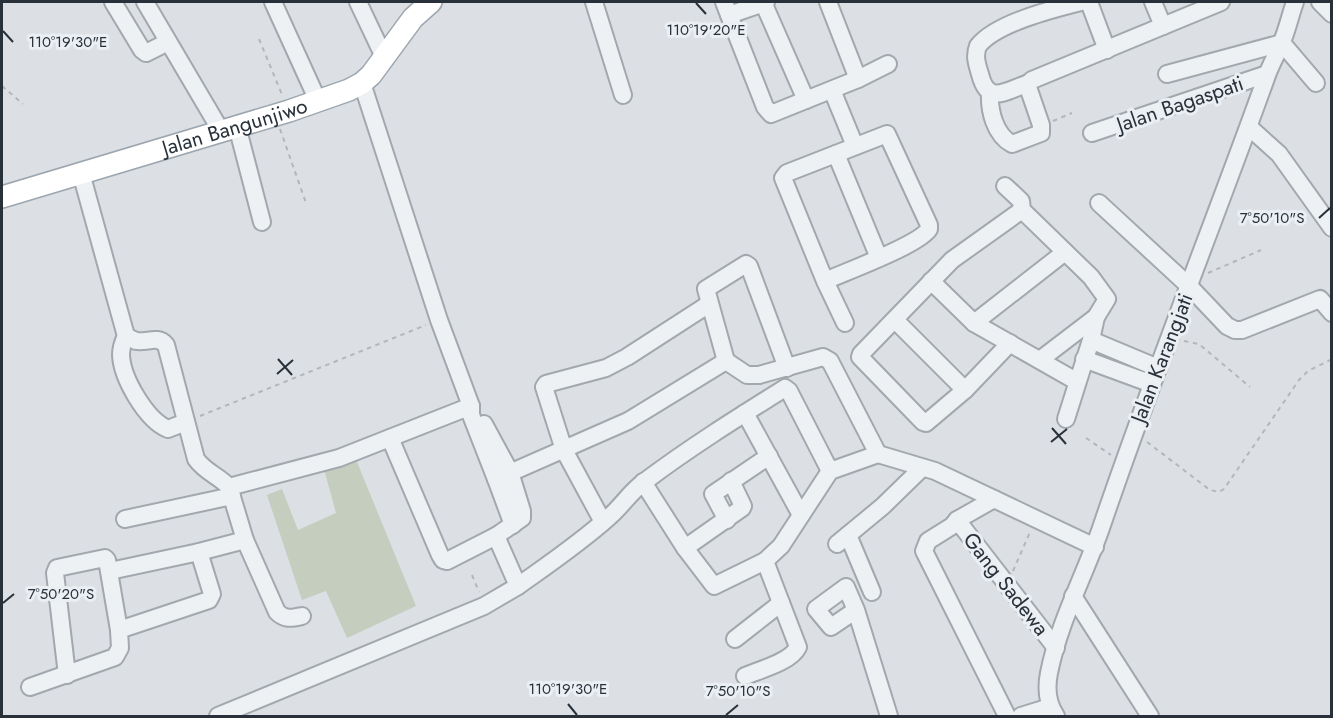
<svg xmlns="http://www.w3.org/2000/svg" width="1333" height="718" viewBox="0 0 1333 718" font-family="Jost,sans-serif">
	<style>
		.green { fill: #c4cdbe }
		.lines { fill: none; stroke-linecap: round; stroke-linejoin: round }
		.minor-casing { stroke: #a2a8ad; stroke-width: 20 }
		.major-casing { stroke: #9da6af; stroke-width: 24 }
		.path { stroke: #b3b7bb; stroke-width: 2; stroke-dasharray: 4.5 4.5; stroke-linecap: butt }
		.minor { stroke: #eef1f3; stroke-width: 16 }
		.major { stroke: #fff; stroke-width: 21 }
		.ticks { fill: none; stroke: #283039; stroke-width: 2 }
		.labels { text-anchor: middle; stroke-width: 6; stroke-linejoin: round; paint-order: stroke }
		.street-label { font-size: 21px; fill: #283039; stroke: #ebeff3 }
		.ticks-label { font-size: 15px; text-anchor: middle; fill: #283039; stroke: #ebeff3; stroke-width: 6; stroke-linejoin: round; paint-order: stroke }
	</style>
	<rect width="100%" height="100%" fill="#dce0e4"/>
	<polygon class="green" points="357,462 416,606 347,638 326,591 302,600 267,495 282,489 298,530 336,513 324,469"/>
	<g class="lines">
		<defs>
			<g id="minor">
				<polyline points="113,2 142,50 146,53 168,42"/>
				<polyline points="145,2 221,131"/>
				<polyline points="273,2 318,101"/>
				<polyline points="358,2 385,59"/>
				<polyline points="594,2 623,95"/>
				<polyline points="724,2 765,107 771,114 858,79 888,64"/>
				<polyline points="766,2 764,3 766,9 806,100"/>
				<polyline points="828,2 858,79"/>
				<polyline points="1089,2 1107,50"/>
				<polyline points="1153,2 1163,26"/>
				<polyline points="1320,2 1332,14"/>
				<polyline points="729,15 764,3"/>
				<polyline points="1167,74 1282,43 1316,83"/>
				<polyline points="362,83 439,320 471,406"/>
				<path d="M1029,83C1005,91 988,106 980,74C977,64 974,56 978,46C996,23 1053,9 1081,2"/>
				<polyline points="832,90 855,146"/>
				<path d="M990,93C989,111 995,135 1012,144L1041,133V125L1028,87L1029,83L1032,80L1221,2"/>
				<polyline points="237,126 262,222"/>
				<polyline points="1249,127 1279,154 1332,228"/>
				<polyline points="1092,133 1267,74"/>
				<polyline points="836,154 879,258"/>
				<path d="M81,173L126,336C127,337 134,340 136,341C147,343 158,335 166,345L196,459C205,472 219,476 229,487"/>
				<polyline points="1005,186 1021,201 1022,210 1091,277 1107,299 1096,317 1041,359"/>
				<polyline points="1099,203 1189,286 1227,326 1235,330 1242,330 1320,299 1332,313"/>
				<path d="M825,281C845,272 919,245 929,229V225L887,134L787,173L783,178L825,281L845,323"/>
				<polyline points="931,281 974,323 1076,381"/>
				<polyline points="895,320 965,390"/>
				<polyline points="974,323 1065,252"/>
				<path d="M126,336C123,342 121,348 121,355C122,378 146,420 168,429L186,422"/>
				<polyline points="1091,340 1158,368"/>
				<polyline points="1010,343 965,390 926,423 923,422 860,357 861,354 952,260 1022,210"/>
				<polyline points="1084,359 1152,384"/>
				<polyline points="726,361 706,289 746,264 749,266 787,368"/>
				<polyline points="745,413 801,515"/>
				<polyline points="1066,419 1091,340 1096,317"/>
				<polyline points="390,438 440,555 443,560 447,561 496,536 522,518 522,511 510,472 484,424"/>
				<polyline points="496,479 513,525"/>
				<polyline points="643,482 685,548 714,586 765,561 781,546 830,471 878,454"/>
				<polyline points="994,499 957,520 952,526 928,541 924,551 1007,716"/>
				<polyline points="125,519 232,496"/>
				<polyline points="727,520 713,494 769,456"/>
				<polyline points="957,520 1056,648"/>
				<polyline points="603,522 564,450 544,387 546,384 606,368 627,357 709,304"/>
				<polyline points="848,535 872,592"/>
				<path d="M496,536L518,586C549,564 580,543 609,517C622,506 630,492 644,482C689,448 737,418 785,388L789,391L830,471"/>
				<path d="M245,540L277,612C285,620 292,618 302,616"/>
				<polyline points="837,544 883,506 922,468"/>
				<polyline points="685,548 742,508 743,506 731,481"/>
				<polyline points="110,571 199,552 245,540 229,487 339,458 471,406 471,415 496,479 628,421 726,361 747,375 759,375 823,357 830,361 878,454 935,471 1095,547"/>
				<polyline points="1073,596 1150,716"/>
				<polyline points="856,610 831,627 816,609 846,587 856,610 889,716"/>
				<polyline points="735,639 781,603"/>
				<polyline points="67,675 55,573 57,568 105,558 107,560 119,630"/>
				<path d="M745,676C759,670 791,662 798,647L765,561"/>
				<polyline points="30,687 115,657 120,648 119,630 209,600 212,594 199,552"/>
				<polyline points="218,716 484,606 518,586"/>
				<polyline points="1021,716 1050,707"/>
				<path d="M1056,716C1047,703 1046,688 1049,673C1059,622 1084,577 1101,528C1152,377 1212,228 1266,78C1270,66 1276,56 1281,44C1287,31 1290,16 1295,2"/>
			</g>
			<g id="major">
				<path id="s1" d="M2,197L289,111L349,90L362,83L371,75L413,18L431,2"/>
			</g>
		</defs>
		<use href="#minor" class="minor-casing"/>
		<use href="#major" class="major-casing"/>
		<g class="path">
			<polyline points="259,39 283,97"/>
			<polyline points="2,86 23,104"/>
			<polyline points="1053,121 1072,113"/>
			<polyline points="280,129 306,203"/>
			<polyline points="1208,273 1261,250"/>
			<polyline points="1184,341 1199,344 1250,387"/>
			<polyline points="200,416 426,325"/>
			<polyline points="1086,438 1111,455"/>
			<polyline points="1147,442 1210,490 1219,492 1224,489 1299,380 1308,371 1332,359"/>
			<polyline points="1013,571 1030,532"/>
			<polyline points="472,575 479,592"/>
		</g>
		<use href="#minor" class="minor"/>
		<use href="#major" class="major"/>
	</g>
	<path class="ticks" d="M696,3L706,14M3,31L13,42M1319,218L1330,208M278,359L292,375M277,374L293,360M1052,428L1066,444M1051,442L1067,429M3,603L14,594M568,704L577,715M726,715L738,705"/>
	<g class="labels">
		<g class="street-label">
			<text transform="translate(1180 104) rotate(-19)" y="7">Jalan Bagaspati</text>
			<text dy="7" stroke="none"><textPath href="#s1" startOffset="243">Jalan Bangunjiwo</textPath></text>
			<text transform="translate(1162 358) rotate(-69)" y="7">Jalan Karangjati</text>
			<text transform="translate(1006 584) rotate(52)" y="7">Gang Sadewa</text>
		</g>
	</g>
	<g class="ticks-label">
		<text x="706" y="35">110°19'20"E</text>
		<text x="68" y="47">110°19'30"E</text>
		<text x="1272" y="223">7°50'10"S</text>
		<text x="61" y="599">7°50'20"S</text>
		<text x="568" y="694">110°19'30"E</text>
		<text x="738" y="696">7°50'10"S</text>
	</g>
	<rect width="1333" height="718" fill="none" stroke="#283039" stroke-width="6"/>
</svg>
